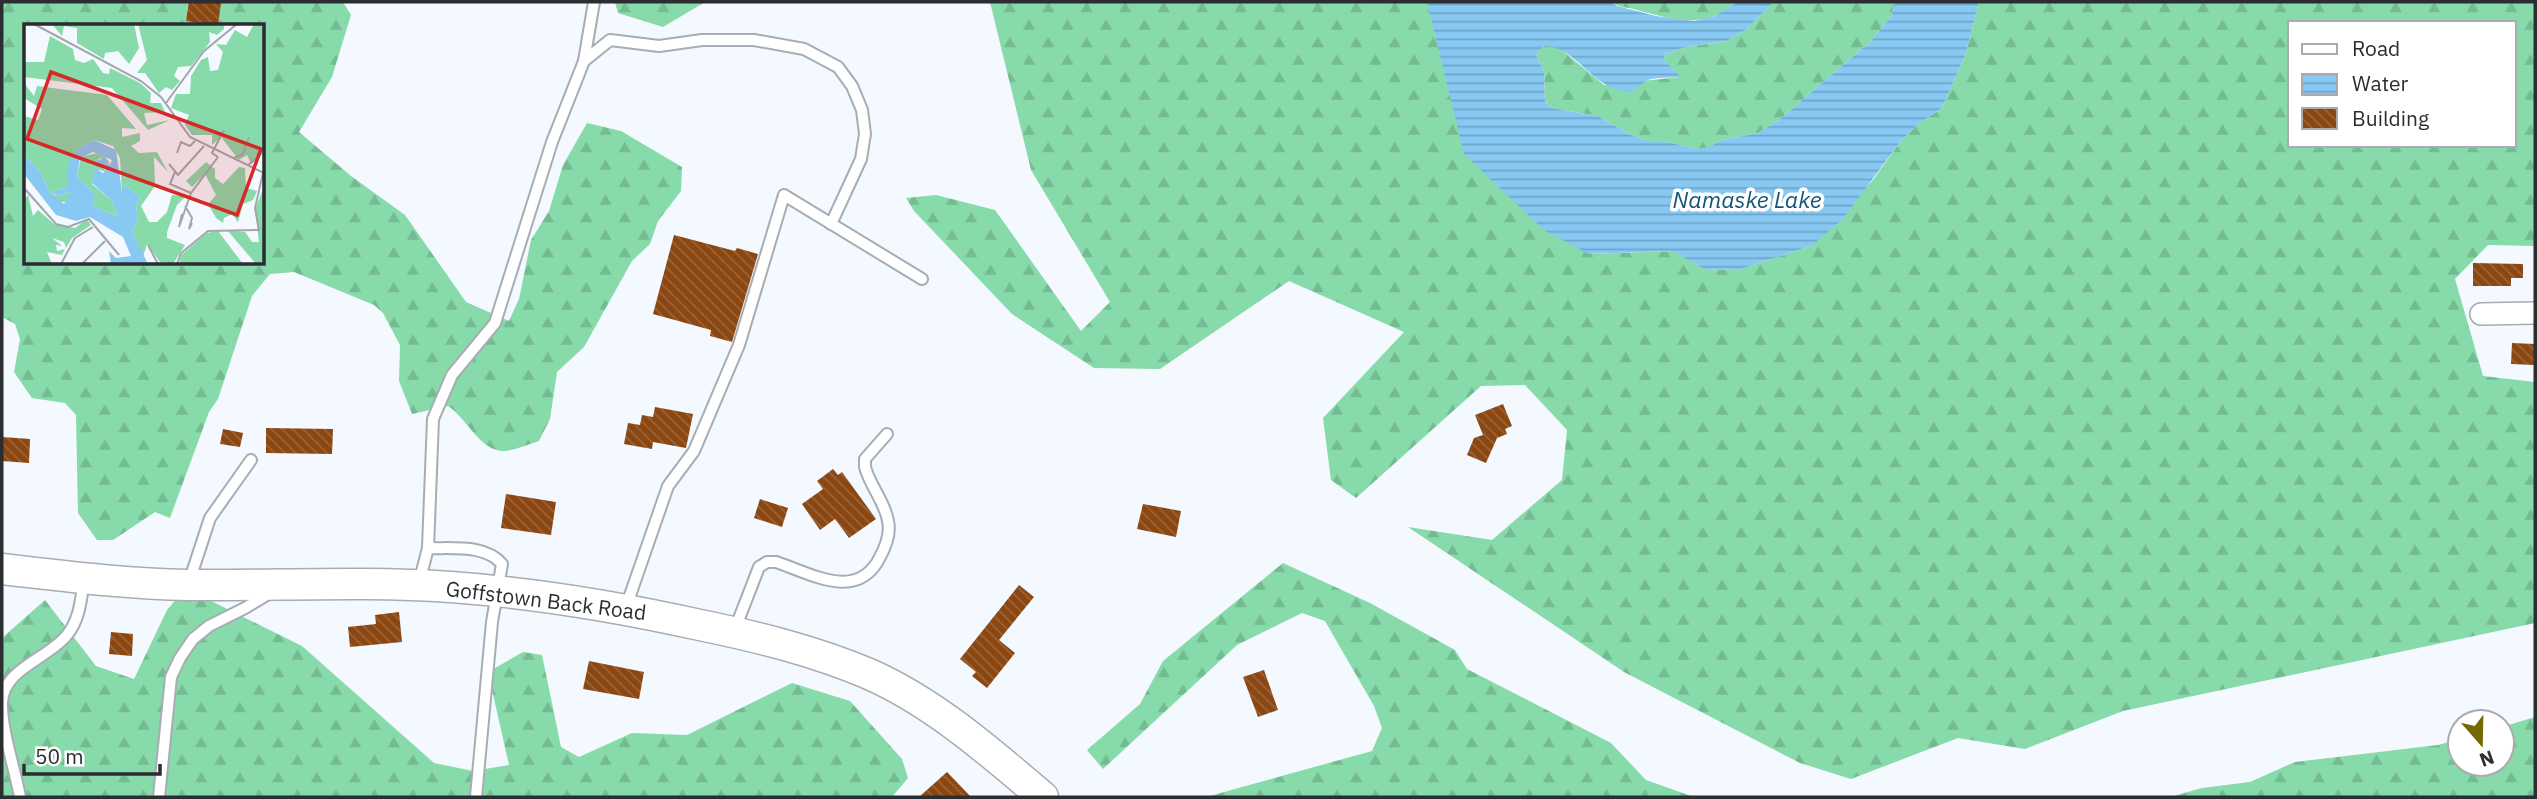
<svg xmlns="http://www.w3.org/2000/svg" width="2537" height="799" viewBox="0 0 2537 799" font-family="'IBM Plex Sans',sans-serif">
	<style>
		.forest { fill: url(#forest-firs); fill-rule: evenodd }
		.water { fill: url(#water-rules) }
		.building { fill: url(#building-back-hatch) }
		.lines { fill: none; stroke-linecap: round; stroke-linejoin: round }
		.service-casing { stroke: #a6adb3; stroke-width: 14 }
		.minor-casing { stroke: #a6adb3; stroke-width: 24 }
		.secondary-casing { stroke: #a6adb3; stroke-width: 33 }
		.service { stroke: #fff; stroke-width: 10 }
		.minor { stroke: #fff; stroke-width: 21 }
		.secondary { stroke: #fff; stroke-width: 30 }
		.labels { text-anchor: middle; stroke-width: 7; stroke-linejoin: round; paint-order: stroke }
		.street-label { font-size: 21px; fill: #2b2d30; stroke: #fff }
		.water-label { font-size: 23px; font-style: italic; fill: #145478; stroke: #fff }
		.inset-road { fill: none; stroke: #a3a7ac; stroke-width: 2 }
		.view { fill: #d62828; fill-opacity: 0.15; stroke: #d62828; stroke-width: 3.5 }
		.inset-edge { fill: none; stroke: #2b2d30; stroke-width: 3.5 }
	</style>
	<defs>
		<pattern id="forest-firs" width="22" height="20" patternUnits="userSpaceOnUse" patternTransform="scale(1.75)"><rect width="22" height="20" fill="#87daa9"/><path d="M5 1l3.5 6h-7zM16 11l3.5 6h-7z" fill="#75bb92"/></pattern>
		<pattern id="water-rules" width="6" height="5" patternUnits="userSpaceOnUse" patternTransform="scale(1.75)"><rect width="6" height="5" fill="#88c9f4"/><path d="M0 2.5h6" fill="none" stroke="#6fa4c6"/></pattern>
		<pattern id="building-back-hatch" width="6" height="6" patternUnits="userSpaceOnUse" patternTransform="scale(1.75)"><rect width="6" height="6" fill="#8c4610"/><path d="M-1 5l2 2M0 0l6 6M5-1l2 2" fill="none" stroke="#99643c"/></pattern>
	</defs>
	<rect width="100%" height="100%" fill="#f3f9fe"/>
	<g class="forest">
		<path d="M2,2H343L351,15L332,77L299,132L351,176L405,215L466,302L509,321L519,299L531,240L549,211L563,165L587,123L621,131L682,167L681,191L658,221L650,244L632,261L584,347L557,372L550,419L539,441C529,444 516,450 505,451C480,452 467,418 448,406L412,414L399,381L400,345L383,313L374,305L294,272L270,274L252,296L218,399L209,412L170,518L155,512L113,540H97L78,513L76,415L65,403L32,398L14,372L20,339L15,324L2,317ZM26,26H262V262H26Z"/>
		<polygon points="615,2 705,2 663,27 618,13"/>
		<path d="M990,2H1427L1435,28L1589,254L1674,251L1704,269L1738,270L1811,246L1873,180L1900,142L1918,124L1942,108L1965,56L1979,2H2535V246L2488,245L2455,279L2483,376L2535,382V623L2123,711L2025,749L1958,738L1851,779L1800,763L1624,672L1408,527L1492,540L1562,480L1567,430L1525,385L1481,386L1356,498L1331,480L1323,418L1404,332L1289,281L1160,369L1094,368L1012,314L914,211L906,198L936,195L995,210L1081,331L1110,302L1031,170ZM2290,23H2514V145H2290Z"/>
		<path d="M1611,2H1738C1704,30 1675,20 1637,10C1628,7 1619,8 1611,2Z"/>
		<polygon points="1774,2 1895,2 1891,16 1871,41 1779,120 1758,133 1722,140 1710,148 1696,149 1664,141 1649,141 1631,135 1598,116 1552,108 1545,102 1544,71 1536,55 1544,46 1557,46 1604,85 1680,77 1664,60 1665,54 1686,47 1726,41 1744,31"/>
		<polygon points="1283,563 1370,603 1455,650 1467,669 1611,743 1646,780 1694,797 1206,797 1372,751 1382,728 1374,706 1325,621 1302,613 1237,645 1103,769 1087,750 1140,704 1163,661"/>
		<polygon points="199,595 302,646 434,763 473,771 509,765 488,672 523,652 542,655 561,747 579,757 632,733 687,735 792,683 850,701 902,759 908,778 892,797 2,797 2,638 45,600 96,666 134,679 167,610 179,596"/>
		<polygon points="2535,717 2535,797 2170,797 2202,788 2250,782 2295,762 2438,745 2460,739 2460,764 2502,764 2502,727"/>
	</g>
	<path class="water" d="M1427,2H1611L1617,6L1656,16L1694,21L1715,16L1738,2H1774L1744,31L1726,41L1686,47L1665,54L1664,60L1681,77C1671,78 1656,77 1648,80C1638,85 1636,93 1624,91C1591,87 1576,46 1544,46L1536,55L1544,71L1545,102L1552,108L1598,116L1631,135L1649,141H1664L1696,149L1710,147L1722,140L1758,133L1779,120L1871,41L1891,16L1895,2H1979L1965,56L1942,108L1918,124L1900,142L1843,219L1811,246L1738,270L1704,269L1673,251L1589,254L1544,230L1464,154Z"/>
	<g class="building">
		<polygon points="189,2 221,2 218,26 186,21"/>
		<polygon points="674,235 735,251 737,248 758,254 732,342 710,336 711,330 653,314"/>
		<polygon points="2473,263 2523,264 2523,278 2511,278 2511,286 2473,286"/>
		<polygon points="2512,343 2535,344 2535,365 2511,364"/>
		<polygon points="1503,404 1512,426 1505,429 1507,434 1497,438 1486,463 1467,455 1474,438 1483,435 1475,415"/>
		<polygon points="655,407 693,414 686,448 653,442 652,449 624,444 628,423 640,425 642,415 653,417"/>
		<polygon points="266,428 333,429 332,454 266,453"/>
		<polygon points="223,429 243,433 240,447 220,444"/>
		<polygon points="2,437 30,439 29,463 2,461"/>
		<polygon points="833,469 838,475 842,472 876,519 849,538 835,519 820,530 802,504 823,489 817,481"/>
		<polygon points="506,494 556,502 551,535 501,528"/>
		<polygon points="760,499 788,508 782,527 754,518"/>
		<polygon points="1143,504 1181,511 1176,537 1137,529"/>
		<polygon points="1019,585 1034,597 999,640 1015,653 987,688 972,676 976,672 960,659"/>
		<polygon points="399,612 402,642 350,647 348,627 376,624 375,615"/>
		<polygon points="111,632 133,634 132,656 109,654"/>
		<polygon points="589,661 644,672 639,699 583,689"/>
		<polygon points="1264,670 1278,710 1258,717 1243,677"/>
		<polygon points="947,772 971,797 919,797"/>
	</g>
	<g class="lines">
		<defs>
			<g id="service">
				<polyline points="584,61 594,2"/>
				<polyline points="428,548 433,419 452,375 495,323 552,142 584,61 610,40 659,46 702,40 754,40 804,49 838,67 852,86 862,110 865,134 861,159 831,224"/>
				<polyline points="189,582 210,518 251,460"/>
				<path d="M419,583L428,548C453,549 485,544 502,564L492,622L476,797"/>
				<polyline points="626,607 668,486 694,451 739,345 784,195 922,279"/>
				<path d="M735,629L759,567L767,562H776C812,574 858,602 880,557C886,546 891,534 888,521C885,502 870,486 865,467V459L887,434"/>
				<path d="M20,797C15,769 1,729 2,702C4,668 48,659 67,635C80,619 81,599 84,579"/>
				<polyline points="159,797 171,677 180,658 193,639 209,626 245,608 270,593"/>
			</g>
			<polyline id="minor" points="2481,314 2535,313"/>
			<path id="secondary" d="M2,569C64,576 125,584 188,585C275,586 363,581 451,587C534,593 619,607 700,625C758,637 815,651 869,674C933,702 990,752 1043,797"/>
		</defs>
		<use href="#service" class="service-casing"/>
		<use href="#minor" class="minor-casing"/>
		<use href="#secondary" class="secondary-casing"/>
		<use href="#service" class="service"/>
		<use href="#minor" class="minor"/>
		<use href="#secondary" class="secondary"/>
	</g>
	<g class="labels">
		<g class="street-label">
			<text transform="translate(546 601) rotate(7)" y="7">Goffstown Back Road</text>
		</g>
		<g class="water-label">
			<text x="1747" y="208">Namaske Lake</text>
		</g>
	</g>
	<g transform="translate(24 24)">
		<rect width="240" height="240" fill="#f3f9fe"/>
		<path d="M28,0H110L115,24L105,40L94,27L81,29L80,35L53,19V4L40,2L38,12ZM114,0H200V5L193,11L185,8L186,18L167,42L154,43L150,52L156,57L148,66L142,63L135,69L121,49H113L123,36ZM230,0H240V129L227,140L223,131L215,136L197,113L188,121V111H168L161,101L165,91L147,84L152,70H166L167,52L177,36L184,33L186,47L194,46L199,28L192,20L202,21L211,6L223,13ZM26,12L49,25L51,36L60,39L69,35L79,49L85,50L86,44L116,59L127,69L126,79H137L141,88L120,89L123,101L146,96L124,106L88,64L0,53V38H20ZM0,59L10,72L13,62L83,71L112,105L98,104V113L116,109V117L107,122L115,129L133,128L144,148L130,133L131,162L117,182L125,198H133L143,188L148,171L162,172L153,181L143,208V214L161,221L149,240L136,238L123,220L119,233L108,208L114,197L112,181L116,173L101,161L98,170L96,134L89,122L70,116L55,124L43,163L28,168L32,172L48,168L44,178H35L26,169L17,149L0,131V92L14,96L18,85L0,74ZM77,128L87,140L77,134L66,139L73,138L83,148L71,145L68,160L88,177L95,193L69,182V169L53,152L57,133ZM182,138L191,145V154L199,160L215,143L221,144L222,164L233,167L229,176L219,180L214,198L208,190L200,194L199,199L192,194L184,180L192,171L181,150L168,163L162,157ZM240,163V240H232L203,206L221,208L228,218H235L231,185ZM4,171L9,192L14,186L30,200L51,204L63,195L67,201L48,214L42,224L40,218L28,214L38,222L32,221L33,227L41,225L38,231L23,228L28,240H0V176ZM194,207L219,240H155L157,231L183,209Z" fill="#87daa9"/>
		<path d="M70,116L92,126L98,168L101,161L116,173L112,181L114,197L108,208L124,240H87L85,227L92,234L107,232L99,213L66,193L52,197L32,191L0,150V131L17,149L26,169L40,180L47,168L33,172L28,168L43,163L44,139L55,124ZM69,128L88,136L86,141L80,134L64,139L73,138L82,146L79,149L71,144L68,159L88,177L95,193L69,182V169L53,152L56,134Z" fill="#88c9f4" fill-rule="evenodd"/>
		<path class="inset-road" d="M10,0L117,57L137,73L166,113L240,149M142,79L180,27L213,0M153,129L157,118L166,122L171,117M194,133L188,129L200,106M210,134L219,130L225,113M145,140L154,151L180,122M224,141L233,134L236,124M151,148L146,160L167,169L194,133M0,164L32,200L44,203L65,195L95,231M161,182L168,194L165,205L168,199M158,190L155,203L167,169M124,221L134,240M37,240L51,214L69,203M58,240L81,217M153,240L157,229L184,207L235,206L231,184L239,149"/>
		<path class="view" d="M27,48L237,125L213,191L3,115Z"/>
		<rect width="240" height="240" class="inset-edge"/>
	</g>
	<rect width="2537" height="799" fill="none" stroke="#2b2d30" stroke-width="7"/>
	<rect x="2288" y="21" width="228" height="126" fill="#ffffff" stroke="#aaabac" stroke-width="2"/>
	<rect x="2302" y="44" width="35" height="10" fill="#ffffff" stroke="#aaabac" stroke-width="2"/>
	<text x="2352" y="56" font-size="21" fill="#2b2d30">Road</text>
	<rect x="2302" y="74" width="35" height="21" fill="url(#water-rules)" stroke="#aaabac" stroke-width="2"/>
	<text x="2352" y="91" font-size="21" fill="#2b2d30">Water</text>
	<rect x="2302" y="108" width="35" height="21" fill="url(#building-back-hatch)" stroke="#aaabac" stroke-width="2"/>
	<text x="2352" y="126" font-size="21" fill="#2b2d30">Building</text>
	<g transform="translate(2481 743) rotate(160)"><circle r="33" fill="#ffffff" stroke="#aaabac" stroke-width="2"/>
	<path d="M0-5L12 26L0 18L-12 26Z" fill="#766800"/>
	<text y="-10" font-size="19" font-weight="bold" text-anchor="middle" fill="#2b2d30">N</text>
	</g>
	<path d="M24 764v10h136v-10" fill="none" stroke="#2b2d30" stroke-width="3.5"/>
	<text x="35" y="764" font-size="21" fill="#2b2d30" stroke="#ffffff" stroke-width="5" paint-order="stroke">50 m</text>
</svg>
